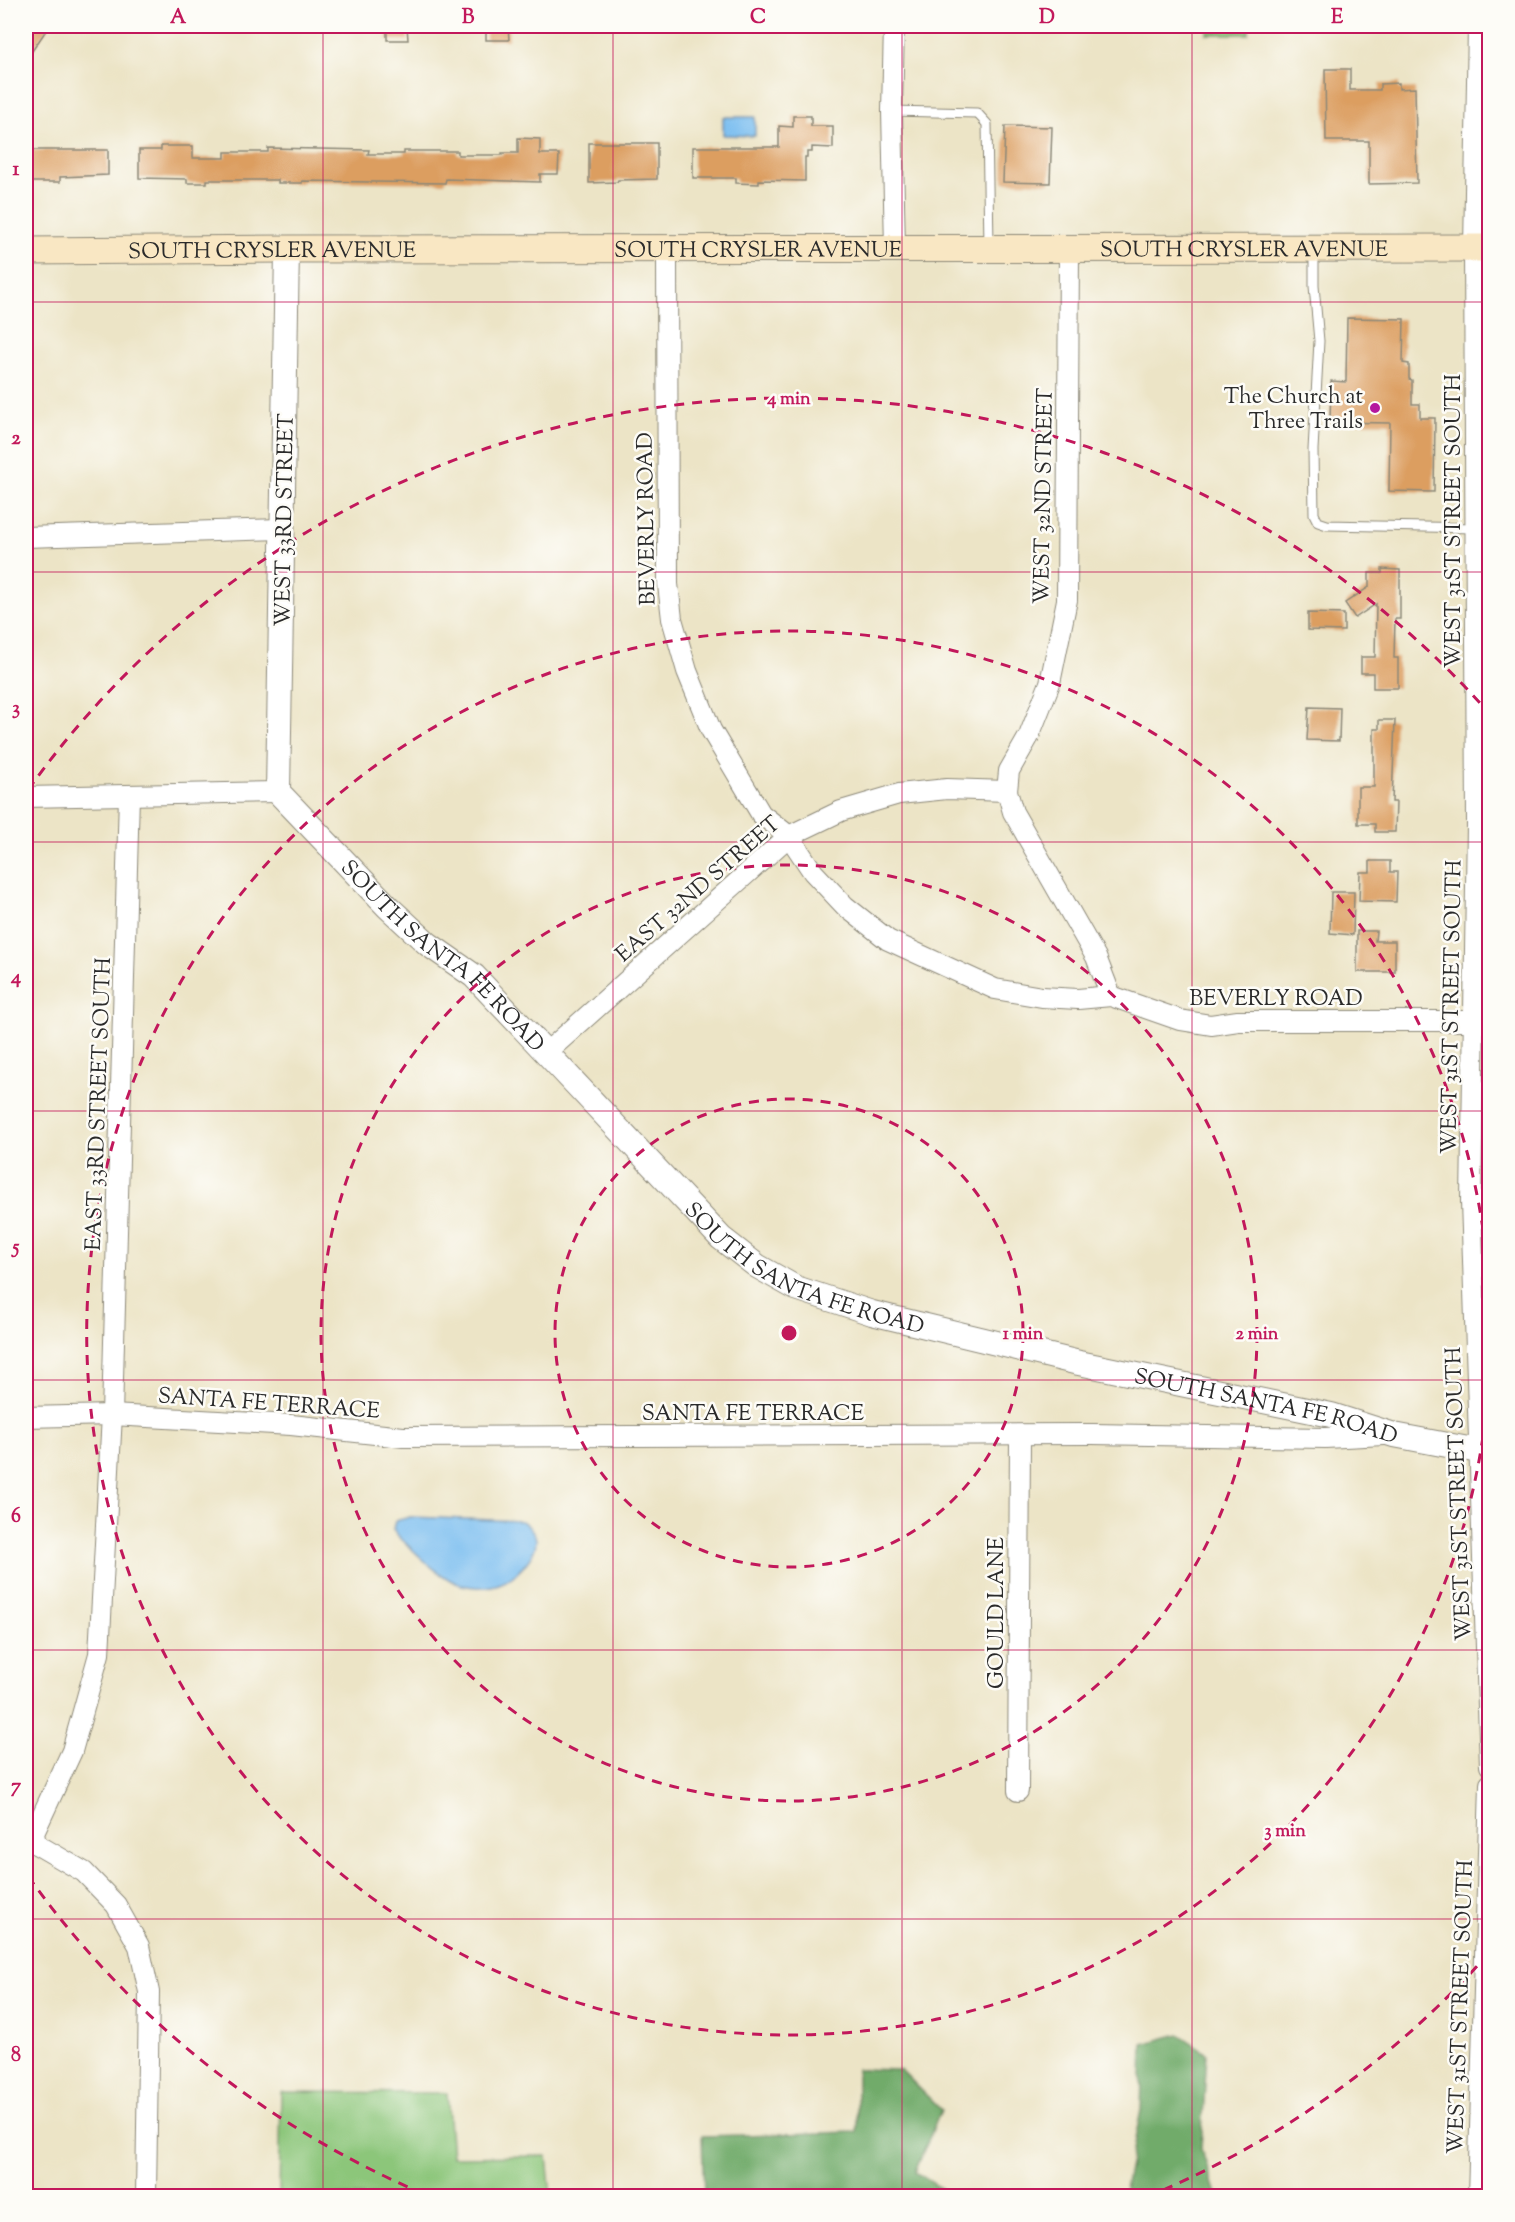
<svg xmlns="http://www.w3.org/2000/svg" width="1515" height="2222" viewBox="0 0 1515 2222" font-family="'Sorts Mill Goudy',serif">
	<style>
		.green { fill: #8cc67a; stroke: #5c7852; stroke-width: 1.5 }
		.forest { fill: #71ab6a; stroke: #4e6b4a; stroke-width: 1.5 }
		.water { fill: #7abef0; stroke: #52748e; stroke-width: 1.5 }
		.building { fill: #dc9e61 }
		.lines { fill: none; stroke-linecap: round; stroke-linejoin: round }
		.service-casing { stroke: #8c8878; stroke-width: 11 }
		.minor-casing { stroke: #8c8878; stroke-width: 22 }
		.tertiary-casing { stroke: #8c8878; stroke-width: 26 }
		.secondary-casing { stroke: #8c8878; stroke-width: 29 }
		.service { stroke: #fff; stroke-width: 9 }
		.minor { stroke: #fff; stroke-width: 20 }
		.tertiary { stroke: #fff; stroke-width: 24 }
		.secondary { stroke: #f9e7c3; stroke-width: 27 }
		.grid { fill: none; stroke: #c2185b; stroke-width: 1.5; stroke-opacity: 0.55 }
		.ring { fill: none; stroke: #c2185b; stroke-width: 3; stroke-dasharray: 10 8 }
		.poi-dot { fill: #b5179e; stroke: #fdfcf7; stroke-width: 2 }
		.labels { text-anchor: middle; stroke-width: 5; stroke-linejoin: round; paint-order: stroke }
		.street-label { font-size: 22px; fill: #2b2b2b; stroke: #fdfcf7 }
		.poi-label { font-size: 22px; fill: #2b2b2b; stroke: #fdfcf7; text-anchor: end }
		.centre { fill: #c2185b; stroke: #fdfcf7; stroke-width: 3 }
		.ring-label { font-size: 18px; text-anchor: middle; font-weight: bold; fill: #c2185b; stroke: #fdfcf7; stroke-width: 5; stroke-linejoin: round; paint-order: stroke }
		.neatline { fill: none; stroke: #c2185b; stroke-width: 2 }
		.grid-label { font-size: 20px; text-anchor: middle; font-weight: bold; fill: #c2185b }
	</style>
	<rect width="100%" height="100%" fill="#fdfcf7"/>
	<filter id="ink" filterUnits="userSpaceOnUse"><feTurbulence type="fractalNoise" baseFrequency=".0167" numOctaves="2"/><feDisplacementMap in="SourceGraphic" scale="12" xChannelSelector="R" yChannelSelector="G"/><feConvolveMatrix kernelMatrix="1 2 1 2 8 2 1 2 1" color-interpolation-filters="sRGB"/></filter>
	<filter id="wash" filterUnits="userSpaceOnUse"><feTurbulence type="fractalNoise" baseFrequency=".008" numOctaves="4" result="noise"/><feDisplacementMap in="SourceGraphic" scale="24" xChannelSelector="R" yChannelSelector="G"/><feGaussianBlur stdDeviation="1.35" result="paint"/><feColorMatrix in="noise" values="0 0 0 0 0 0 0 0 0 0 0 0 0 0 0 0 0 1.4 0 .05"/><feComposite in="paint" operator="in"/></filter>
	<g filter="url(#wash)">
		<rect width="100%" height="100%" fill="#ece4c6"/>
		<g class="green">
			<rect x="1207" y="26" width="42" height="8"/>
			<polygon points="281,2092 447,2093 452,2157 547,2156 551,2196 279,2196"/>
		</g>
		<g class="forest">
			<polygon points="1179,2034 1207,2053 1201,2148 1216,2194 1234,2196 1121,2196 1125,2189 1141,2110 1143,2044"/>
			<polygon points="857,2069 901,2070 941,2110 915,2172 953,2196 704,2196 702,2136 857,2132"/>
		</g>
		<g class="water">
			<polygon points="723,117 755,117 755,136 723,135"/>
			<path d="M410,1517L522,1521C528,1526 535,1531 536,1539C537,1557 514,1579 499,1584C488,1588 473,1588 462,1585C440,1579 416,1552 399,1537L393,1529L395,1521Z"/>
		</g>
		<g id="blocks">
			<g class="building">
				<polygon points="26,26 49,26 26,60"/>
				<polygon points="387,26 407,26 408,40 387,40"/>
				<polygon points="486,26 508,26 509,40 486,40"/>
				<polygon points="1325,69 1350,69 1350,90 1380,90 1380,84 1399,83 1399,89 1415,88 1417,183 1369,184 1369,141 1326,141"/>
				<polygon points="793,116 811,116 811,126 833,126 833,148 812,147 812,152 807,152 807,157 805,157 805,181 759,180 759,184 736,183 736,178 693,178 693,147 779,147 779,126 793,127"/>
				<polygon points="1005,126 1052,127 1050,183 1003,182"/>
				<polygon points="518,138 540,139 540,154 559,154 558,174 540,174 540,182 446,179 445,183 302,181 302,183 278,183 278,180 207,180 207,183 187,183 187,179 139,178 139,150 161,150 161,146 193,146 193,158 225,158 225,152 268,152 268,148 369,150 368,154 404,154 404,151 458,151 458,155 502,155 502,153 518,153"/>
				<polygon points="589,143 657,143 657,179 618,180 617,182 589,183"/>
				<polygon points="29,150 108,150 108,175 60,177 60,182 28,182"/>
				<polygon points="1347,318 1404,319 1403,363 1409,364 1409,379 1412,380 1412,404 1420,404 1420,418 1435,418 1434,492 1389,491 1390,423 1330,422 1331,381 1346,382"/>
				<polygon points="1382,569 1400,570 1400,619 1395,619 1394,658 1398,658 1398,688 1373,688 1373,673 1361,673 1361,657 1375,657 1376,604 1355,618 1345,603 1369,587 1369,573 1382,573"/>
				<polygon points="1308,613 1344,614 1344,631 1308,630"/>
				<polygon points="1309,707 1340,708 1339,741 1307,740"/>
				<polygon points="1379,720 1395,720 1392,802 1396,802 1395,832 1375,832 1375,824 1358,824 1358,787 1374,787 1374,729 1379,729"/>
				<polygon points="1370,861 1390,861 1390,872 1397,872 1396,902 1359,901 1360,872 1370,872"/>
				<polygon points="1331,892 1354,892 1353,935 1330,933"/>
				<polygon points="1357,931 1376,931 1375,941 1395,941 1395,972 1357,972"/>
			</g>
		</g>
	</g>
	<g filter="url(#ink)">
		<use href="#blocks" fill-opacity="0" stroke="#8c8878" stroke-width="1.5"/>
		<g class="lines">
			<defs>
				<g id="service">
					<polyline points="892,111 977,113 987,124 989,246"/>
					<polyline points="1314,251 1314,286 1319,341 1313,450 1314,514 1318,522 1327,525 1475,528"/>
				</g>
				<g id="minor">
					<polyline points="894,26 892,111 895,248"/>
					<polyline points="1478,26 1474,248 1477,824 1471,1201 1490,1766"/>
					<polyline points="1069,248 1067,600 1050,683 1029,736 1009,771 1007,791 1013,812 1096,957 1111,996"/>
					<polyline points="667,249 668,584 672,619 687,671 711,730 761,814 789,836 813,872 845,906 888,940 995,989 1042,997 1078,999 1111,996 1180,1020 1211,1025 1238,1021 1474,1021"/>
					<polyline points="26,537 282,529"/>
					<polyline points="26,797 278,792"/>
					<polyline points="547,1052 789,836 841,811 899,794 947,789 1007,791"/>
					<polyline points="26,1417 112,1415 291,1425 403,1437 1092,1434 1325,1438 1384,1435"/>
					<polyline points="1018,1791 1020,1436"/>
					<polyline points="36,1844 34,1833 72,1751 99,1654 112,1415 129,795"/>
					<polyline points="36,1844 84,1872 116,1905 139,1946 149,1992 146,2196"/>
					<polyline points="1478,2196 1490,1784"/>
				</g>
				<g id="tertiary">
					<path id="s1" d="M287,249L278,792L388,907L428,944L474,976L721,1238L757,1266L796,1288L872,1313L1079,1363L1331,1415L1394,1435L1479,1451L1490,1460"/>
				</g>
				<g id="secondary">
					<path id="s2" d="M26,251L287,249L1490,248"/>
				</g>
			</defs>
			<use href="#service" class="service-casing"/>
			<use href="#minor" class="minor-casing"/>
			<use href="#tertiary" class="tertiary-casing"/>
			<use href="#secondary" class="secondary-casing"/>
			<use href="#service" class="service"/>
			<use href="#minor" class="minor"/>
			<use href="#tertiary" class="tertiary"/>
			<use href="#secondary" class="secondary"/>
		</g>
	</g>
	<path class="grid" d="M323,26V2196M613,26V2196M902,26V2196M1192,26V2196M26,302H1490M26,572H1490M26,842H1490M26,1111H1490M26,1380H1490M26,1650H1490M26,1919H1490"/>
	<g class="ring">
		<circle cx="789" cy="1333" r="234"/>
		<circle cx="789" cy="1333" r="468"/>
		<path d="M1489 1382A702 702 0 1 1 1489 1284"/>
		<path d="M1489 1953A935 935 0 0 1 1154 2194M424 2194A935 935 0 0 1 28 1876M28 790A935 935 0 0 1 1489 713"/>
	</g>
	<circle class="poi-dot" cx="1375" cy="408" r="6"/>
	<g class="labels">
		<g class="street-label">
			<text dy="8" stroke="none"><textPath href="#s2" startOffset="732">SOUTH CRYSLER AVENUE</textPath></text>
			<text dy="8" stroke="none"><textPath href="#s2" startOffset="1218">SOUTH CRYSLER AVENUE</textPath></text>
			<text dy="8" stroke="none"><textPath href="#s2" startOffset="246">SOUTH CRYSLER AVENUE</textPath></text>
			<text transform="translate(1042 496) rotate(-89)" y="8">WEST 32ND STREET</text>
			<text transform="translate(645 519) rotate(-91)" y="8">BEVERLY ROAD</text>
			<text transform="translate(283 520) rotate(-89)" y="8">WEST 33RD STREET</text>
			<text transform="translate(1452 521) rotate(-90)" y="8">WEST 31ST STREET SOUTH</text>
			<text transform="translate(697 888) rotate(-41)" y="8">EAST 32ND STREET</text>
			<text dy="8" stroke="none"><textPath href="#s1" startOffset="776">SOUTH SANTA FE ROAD</textPath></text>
			<text x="1276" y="1005">BEVERLY ROAD</text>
			<text transform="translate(1450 1007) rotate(-89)" y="8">WEST 31ST STREET SOUTH</text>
			<text transform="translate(97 1104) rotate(-88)" y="8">EAST 33RD STREET SOUTH</text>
			<text dy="8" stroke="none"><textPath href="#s1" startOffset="1262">SOUTH SANTA FE ROAD</textPath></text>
			<text transform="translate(269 1402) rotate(4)" y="8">SANTA FE TERRACE</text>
			<text dy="8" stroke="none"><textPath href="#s1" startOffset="1748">SOUTH SANTA FE ROAD</textPath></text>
			<text x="753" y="1420">SANTA FE TERRACE</text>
			<text transform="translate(1457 1494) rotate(-92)" y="8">WEST 31ST STREET SOUTH</text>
			<text transform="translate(995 1613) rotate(-90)" y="8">GOULD LANE</text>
			<text transform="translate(1459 2007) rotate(-88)" y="8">WEST 31ST STREET SOUTH</text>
		</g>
		<g class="poi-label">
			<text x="1363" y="403">The Church at<tspan x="1363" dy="25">Three Trails</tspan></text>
		</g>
	</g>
	<circle cx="789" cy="1333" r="9" class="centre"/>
	<g class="ring-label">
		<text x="789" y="404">4 min</text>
		<text x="1023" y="1339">1 min</text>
		<text x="1257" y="1339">2 min</text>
		<text x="1285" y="1836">3 min</text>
	</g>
	<rect width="1515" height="2222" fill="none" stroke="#fdfcf7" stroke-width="66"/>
	<rect x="33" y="33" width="1449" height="2156" class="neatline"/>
	<g class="grid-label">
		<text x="178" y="23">A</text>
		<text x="468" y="23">B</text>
		<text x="758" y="23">C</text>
		<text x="1047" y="23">D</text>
		<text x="1337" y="23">E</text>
		<text x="16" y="175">1</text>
		<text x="16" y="444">2</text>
		<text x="16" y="714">3</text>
		<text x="16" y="983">4</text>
		<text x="16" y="1253">5</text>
		<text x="16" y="1522">6</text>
		<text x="16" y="1792">7</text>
		<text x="16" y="2061">8</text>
	</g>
</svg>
